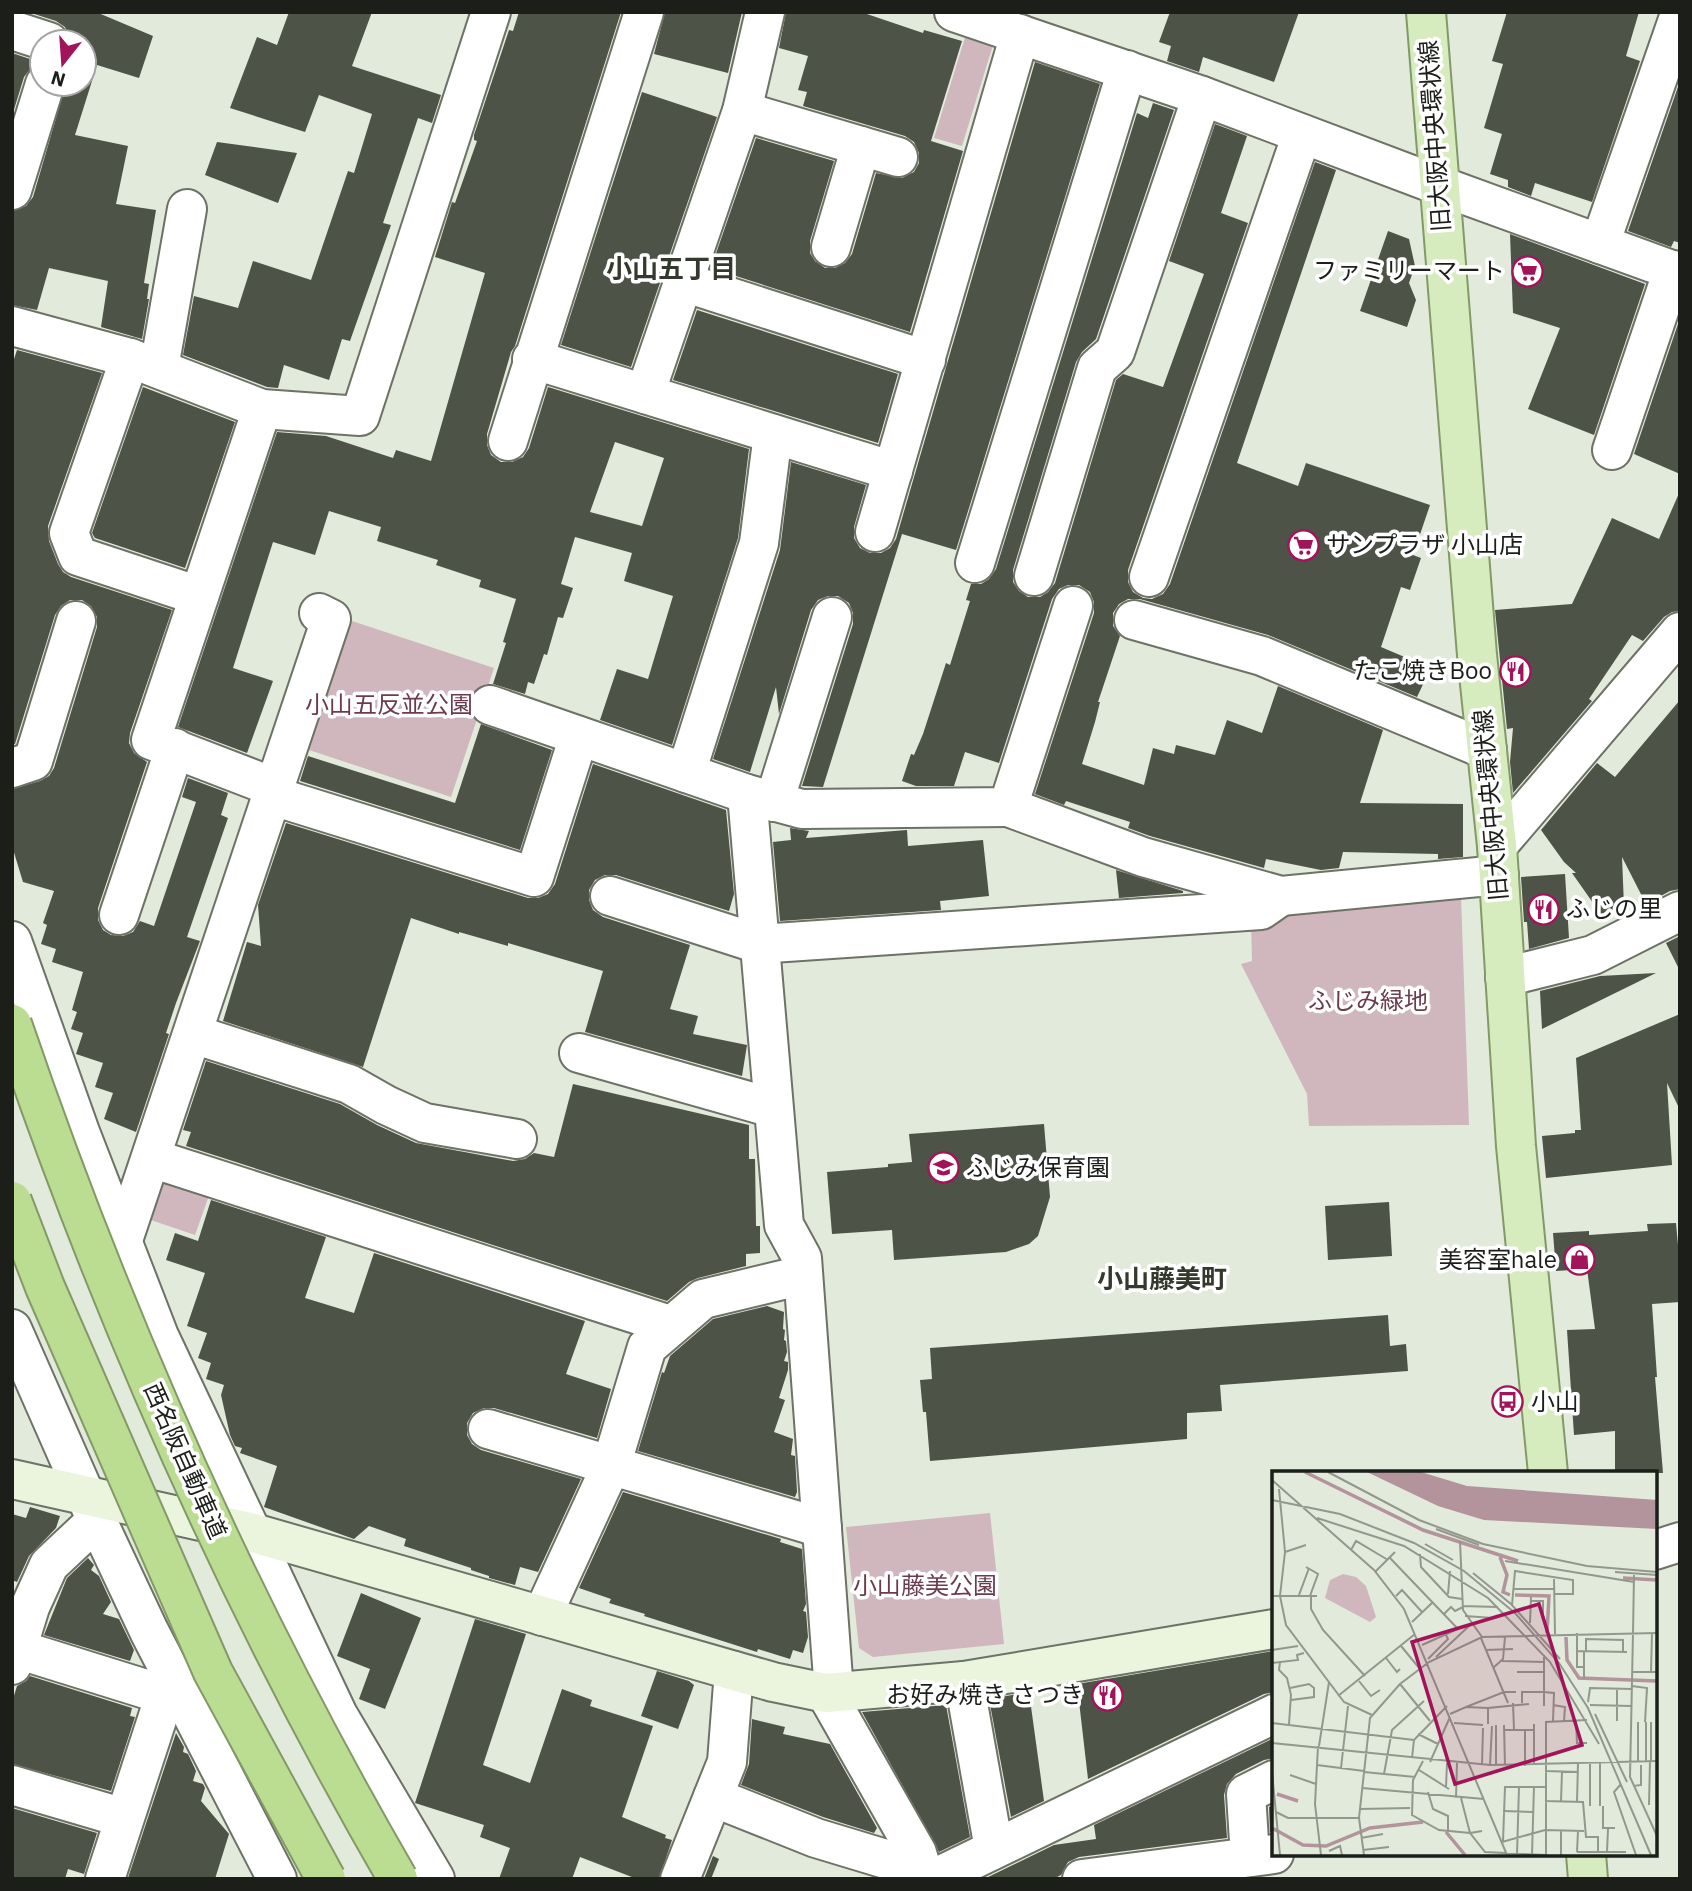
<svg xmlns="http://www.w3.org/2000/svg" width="1692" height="1891" viewBox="0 0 1692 1891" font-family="'IBM Plex Sans','Noto Sans JP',sans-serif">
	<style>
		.green { fill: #d0b6bd }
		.building { fill: #4d5347; fill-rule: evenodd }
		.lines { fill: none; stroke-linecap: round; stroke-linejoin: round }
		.street-casing { stroke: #6c7265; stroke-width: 42 }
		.secondary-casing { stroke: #6c7265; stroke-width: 42 }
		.primary-casing { stroke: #839a68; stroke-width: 42 }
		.street { stroke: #fff; stroke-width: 38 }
		.secondary { stroke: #ebf5de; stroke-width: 38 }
		.primary { stroke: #d6ebbe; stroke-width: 38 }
		.highway-bridge-casing { stroke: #839a68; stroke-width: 42; stroke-linecap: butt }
		.highway-bridge { stroke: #bbdd92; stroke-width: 38 }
		.labels { text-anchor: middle; stroke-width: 7; stroke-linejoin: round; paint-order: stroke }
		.street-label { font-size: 24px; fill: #1b1e19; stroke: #fff }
		.poi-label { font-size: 24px; fill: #1b1e19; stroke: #fff; text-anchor: end }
		.park-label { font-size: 24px; fill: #6c3c4d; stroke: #fff }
		.neighbourhood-label { font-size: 26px; font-weight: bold; fill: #33392d; stroke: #fff }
		.inset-river { fill: none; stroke: #b3939c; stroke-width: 3.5 }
		.inset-road { fill: none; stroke: #92988d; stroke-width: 2 }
		.view { fill: #a2145a; fill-opacity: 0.15; stroke: #a2145a; stroke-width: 3.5 }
		.inset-edge { fill: none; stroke: #1b1e19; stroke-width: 3.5 }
	</style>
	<rect width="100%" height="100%" fill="#e2eadb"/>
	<g class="green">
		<polygon points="967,31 993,45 962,146 934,138"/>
		<polygon points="346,619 494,668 451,797 303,748"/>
		<polygon points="1461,897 1469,1125 1309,1126 1307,1094 1241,964 1252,961 1251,920 1282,909"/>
		<polygon points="159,1181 212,1187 195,1235 145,1218"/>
		<polygon points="990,1513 1004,1644 873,1657 859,1648 846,1527"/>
	</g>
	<g class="building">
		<polygon points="28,12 96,12 153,36 139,78 97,65 75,135 128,146 116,204 156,210 144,283 149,284 147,299 149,299 142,339 101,327 108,281 49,268 37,310 12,305 12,211 26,206 33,197 66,84 84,84 84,42 70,42 65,27 56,21"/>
		<polygon points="289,12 372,12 352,66 441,95 432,123 418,118 383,223 391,225 350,341 342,339 329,380 284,365 278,388 267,387 183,355 194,296 238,308 253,261 311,280 348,171 354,173 372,114 319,95 305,132 230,108 257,37 277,45"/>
		<path d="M519,12H621L515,346L511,352L487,434V445L491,455L501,462H512L523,457L529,448L548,387L749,449L738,538L672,745L600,720L617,669L648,679L673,596L624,581L632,553L575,537L561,584L573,588L563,618L558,617L547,655L544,654L534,684L528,682L525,694L493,684L506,643L503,642L516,599L479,587L481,580L436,565L438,560L377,541L381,527L329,511L315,555L273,542L233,668L273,681L247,753L178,727L277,432L326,436L393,458L396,450L431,461L485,273L435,257L452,202L455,203L477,141L474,140V135L509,30L513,31ZM615,442L664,458L642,526L590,512Z"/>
		<polygon points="665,12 742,12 728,73 654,54"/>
		<polygon points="786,12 861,12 923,33 924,30 962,41 931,141 963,151 910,332 711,268 756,138 834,161 810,241 810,253 815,261 825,268 835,268 845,263 852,254 876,173 902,178 914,172 919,163 919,153 914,142 905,136 803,106 807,92 798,90 808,56 779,48"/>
		<polygon points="1170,12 1299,12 1274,82 1203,57 1199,72 1167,61 1171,46 1159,42"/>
		<polygon points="1507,12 1639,12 1626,56 1640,61 1592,202 1535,183 1531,196 1508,187 1508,180 1490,174 1502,134 1484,128 1503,64 1492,61"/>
		<polygon points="12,53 42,63 31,68 24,77 12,116"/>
		<polygon points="1035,62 1100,84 956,550 902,534 823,787 802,786 853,624 853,613 849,603 838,596 828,596 818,600 811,610 779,714 776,687 750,772 713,759 780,550 791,462 866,485 854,527 854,538 860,548 870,553 881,553 890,548 896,539"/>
		<polygon points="1680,81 1680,243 1674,241 1671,247 1628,231"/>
		<polygon points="642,92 717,117 631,367 561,345"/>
		<polygon points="1153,103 1174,110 1096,339 1082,352 1076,362 1013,570 1013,582 1019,591 1028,597 1040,597 1048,592 1055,583 1116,380 1123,374 1163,387 1204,274 1169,261 1215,124 1247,136 1221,213 1248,223 1128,570 1128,582 1133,592 1143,598 1152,599 1163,594 1170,584 1315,162 1336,170 1237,463 1298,486 1306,463 1430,505 1413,555 1421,558 1410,590 1401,587 1381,647 1421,664 1417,672 1427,676 1417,697 1268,635 1140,599 1128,599 1119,604 1113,613 1113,626 1120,636 1098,702 1100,702 1095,722 1082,764 1144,785 1153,748 1174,754 1176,745 1215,755 1227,720 1262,733 1278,686 1383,730 1360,803 1463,804 1463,857 1438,859 1438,854 1343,852 1339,868 1321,870 1266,859 1264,868 1150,836 1128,828 1130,822 1066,801 1064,805 1035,794 1094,613 1094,602 1090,592 1079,585 1068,585 1059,589 1052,599 999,763 965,752 954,786 916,786 902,781 911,754 914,755 923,734 946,663 950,665 970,601 966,600 971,584 981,584 989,579 996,569 1137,113 1148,118"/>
		<polygon points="217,142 297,153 278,203 205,175"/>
		<polygon points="1388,231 1409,239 1415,266 1409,283 1416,300 1407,327 1360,311"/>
		<polygon points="1510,234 1645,284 1594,435 1528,409 1560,328 1513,313"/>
		<polygon points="697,310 898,374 878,443 673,380"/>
		<polygon points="1680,318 1680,474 1634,454"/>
		<polygon points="17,350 102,373 48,526 49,541 58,564 63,572 71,577 172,610 130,733 129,743 134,753 147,762 98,908 98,920 103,930 111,935 123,936 133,932 140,921 154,926 196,802 182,797 188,778 228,793 221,815 228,818 187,937 200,941 176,1003 166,1033 169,1034 136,1132 104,1119 113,1093 95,1087 103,1063 76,1054 83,1033 71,1029 77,1012 72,1010 83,972 52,962 56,949 41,944 47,925 43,923 54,891 23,882 12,846 12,789 40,781 49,776 54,768 97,627 97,617 91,606 82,600 70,600 61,606 55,615 15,744 12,745 12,365"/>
		<polygon points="143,387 235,422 185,568 95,538 92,533"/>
		<polygon points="1680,491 1680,611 1672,612 1664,617 1643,641 1632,635 1589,699 1592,701 1513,793 1510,762 1513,728 1507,729 1495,610 1572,604 1612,518 1659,539"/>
		<polygon points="1680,700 1680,889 1670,891 1646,904 1622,857 1624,906 1605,920 1572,873 1576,873 1564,862 1541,830 1597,763 1615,777"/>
		<polygon points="481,724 552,750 520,850 300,781 308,756 455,803"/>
		<polygon points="593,764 726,810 734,894 729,911 616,875 605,875 595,880 589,890 589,900 593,910 603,917 690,945 670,1009 698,1016 693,1034 747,1045 742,1076 585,1032 603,971 508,943 508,946 459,932 459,934 411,918 363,1067 223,1021 247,942 261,946 258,905 286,823 528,898 538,898 548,894 555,884"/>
		<polygon points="790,828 809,831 806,838 907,830 908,846 983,840 989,896 940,901 941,910 780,921 773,842 791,840"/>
		<polygon points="1116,870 1183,891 1183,893 1119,898"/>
		<polygon points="1565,874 1569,938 1529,949 1527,922 1524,922 1521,877"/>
		<polygon points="1680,936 1680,971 1666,943"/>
		<polygon points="1656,973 1542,1029 1540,991 1600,976"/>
		<polygon points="1680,1014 1680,1110 1667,1083 1672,1165 1546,1178 1542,1136 1575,1133 1575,1130 1581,1130 1576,1058"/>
		<polygon points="206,1061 340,1104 377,1125 416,1143 513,1161 525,1159 534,1153 554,1157 573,1084 749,1125 749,1159 755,1159 756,1226 760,1226 760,1253 746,1254 746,1266 698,1278 689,1282 667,1301 186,1146 191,1132 183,1130"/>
		<polygon points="1044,1124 1050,1197 1038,1236 1029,1244 1006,1252 894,1260 892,1230 832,1234 827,1172 888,1167 888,1164 912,1162 909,1134"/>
		<polygon points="211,1200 326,1237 305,1298 354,1313 374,1253 585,1321 566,1374 611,1389 597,1438 494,1408 484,1408 473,1413 467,1423 467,1435 472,1444 481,1450 581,1479 538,1572 520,1567 515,1585 489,1578 489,1576 471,1570 471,1568 404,1546 406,1539 369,1526 354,1539 264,1507 277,1466 240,1453 242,1448 235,1446 230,1435 221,1395 224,1385 206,1379 211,1363 198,1358 207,1333 187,1326 205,1273 166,1260 175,1233 198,1241"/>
		<polygon points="1389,1202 1392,1256 1328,1260 1325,1206"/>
		<polygon points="1676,1223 1680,1267 1680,1302 1652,1304 1657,1377 1655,1377 1663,1473 1615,1473 1615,1431 1574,1435 1567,1330 1595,1329 1587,1269 1556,1271 1553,1233 1589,1231 1589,1235 1648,1231 1647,1224"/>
		<polygon points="767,1306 784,1312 783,1329 785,1330 784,1340 786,1341 787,1352 784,1361 788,1362 788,1370 779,1398 785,1400 774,1432 793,1439 791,1455 795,1456 797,1492 795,1497 638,1451 662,1372 664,1373 670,1356 713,1319"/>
		<polygon points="1388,1315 1390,1346 1406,1344 1408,1371 1220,1385 1222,1411 1187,1413 1187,1439 930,1461 926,1412 923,1412 920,1380 932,1379 930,1348"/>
		<polygon points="623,1492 781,1539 780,1542 802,1549 806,1604 803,1611 806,1612 808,1637 803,1653 793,1650 790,1659 758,1649 757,1652 644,1616 645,1614 609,1603 611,1599 579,1588"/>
		<polygon points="30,1507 60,1516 56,1528 29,1556 17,1582 12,1580 12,1514 26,1518"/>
		<polygon points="88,1558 94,1565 91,1570 99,1576 111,1602 103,1614 119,1619 134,1650 130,1661 44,1635 67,1578"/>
		<polygon points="361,1593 421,1618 385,1709 359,1699 370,1669 337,1656"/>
		<polygon points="475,1619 526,1634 483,1765 530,1783 562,1689 592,1700 590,1706 653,1726 622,1817 666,1835 665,1838 672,1840 659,1879 637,1879 580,1857 572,1879 499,1879 510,1848 480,1837 484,1825 415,1803"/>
		<polygon points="1274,1651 1274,1692 1264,1694 1088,1779 1077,1684"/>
		<polygon points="657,1671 689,1681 694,1685 678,1729 641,1716"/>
		<polygon points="30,1676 132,1708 130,1716 135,1717 111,1791 12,1764 12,1702 17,1686 26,1681"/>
		<polygon points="1029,1692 1044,1801 1011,1817 989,1699"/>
		<polygon points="946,1705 970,1837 939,1852 862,1712"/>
		<polygon points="752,1719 785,1727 783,1734 830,1744 877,1828 874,1833 823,1817 741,1785 749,1764"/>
		<polygon points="176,1733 184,1747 183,1752 188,1754 196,1771 193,1781 203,1784 205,1788 201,1801 229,1834 215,1879 128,1878"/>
		<polygon points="1274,1738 1274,1758 1264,1760 1236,1774 1227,1784 1224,1795 1227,1838 1079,1857 1068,1862 1061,1875 1053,1879 984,1879 1054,1845 1096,1839 1094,1825"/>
		<polygon points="1274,1805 1274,1833 1270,1832 1269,1807"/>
		<polygon points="12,1808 97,1833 84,1874 68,1869 65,1879 12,1879"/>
		<polygon points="713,1856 719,1859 711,1879 704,1879"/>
	</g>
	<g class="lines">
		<defs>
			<g id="street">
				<polyline points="954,12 1202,96 1438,185 1680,273"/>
				<polyline points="12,30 49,42"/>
				<polyline points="742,111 898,157"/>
				<polyline points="12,190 45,84"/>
				<polyline points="1600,244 1680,14"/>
				<polyline points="831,247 861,146"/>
				<polyline points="683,282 926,360"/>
				<polyline points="12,326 130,358 262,409 360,416 491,12"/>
				<polyline points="130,358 69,533 78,556 199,596"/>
				<polyline points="532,359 893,471"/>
				<polyline points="159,368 187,209"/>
				<polyline points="645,394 742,111 765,12"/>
				<polyline points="262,409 151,740 276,788"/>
				<polyline points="508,441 644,12"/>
				<polyline points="1612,450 1673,270"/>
				<polyline points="875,532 1020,34"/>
				<polyline points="975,563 1127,70"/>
				<polyline points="1034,576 1097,368 1115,352 1202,96"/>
				<polyline points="1149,577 1302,134"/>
				<polyline points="1134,620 1262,656 1487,750"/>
				<polyline points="490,705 747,794 802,809 1008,807 1073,606"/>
				<polyline points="12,768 33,761 76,621"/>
				<polyline points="686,773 759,543 773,434"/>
				<polyline points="747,794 784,1225 802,1258 834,1692"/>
				<polyline points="273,796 534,877 579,736"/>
				<polyline points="774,802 832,617"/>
				<polyline points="1008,807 1143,857 1281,896 1499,875"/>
				<polyline points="1497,846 1680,632"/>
				<polyline points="610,896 759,944 1261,910 1281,896"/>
				<polyline points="119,915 175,748"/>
				<polyline points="12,941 80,1132 159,1336 338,1715 435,1879"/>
				<polyline points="1505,977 1593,955 1680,911"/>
				<polyline points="193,1034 349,1084 386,1105 425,1123 517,1139"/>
				<polyline points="579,1053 773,1108"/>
				<polyline points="151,1158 670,1325"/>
				<polyline points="122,1243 331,619 319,613"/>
				<polyline points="12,1329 86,1497 149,1631 277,1879"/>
				<polyline points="488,1429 822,1528"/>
				<polyline points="1655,1550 1680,1542"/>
				<polyline points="542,1616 611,1466 647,1347 703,1299 803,1275"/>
				<polyline points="17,1649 165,1695"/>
				<polyline points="12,1665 30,1607 49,1565 97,1520"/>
				<polyline points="964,1681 994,1849"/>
				<polyline points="826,1693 917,1853 925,1879"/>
				<polyline points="12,1785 124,1818"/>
				<polyline points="713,1797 816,1838 922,1870"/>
				<polyline points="1250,1857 1246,1794 1274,1780"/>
				<polyline points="105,1879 165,1695 180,1691"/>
				<polyline points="680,1879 727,1762 734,1671"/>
				<polyline points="933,1879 1274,1714"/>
				<polyline points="1082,1879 1274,1854"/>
			</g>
			<polyline id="secondary" points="12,1479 250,1532 773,1682 826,1693 964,1681 1274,1629"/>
			<g id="primary">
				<polyline points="1426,12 1477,655 1497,846 1516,1146 1548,1473"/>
				<polyline points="1586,1854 1588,1879"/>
			</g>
		</defs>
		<use href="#street" class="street-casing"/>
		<use href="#secondary" class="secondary-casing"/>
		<use href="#primary" class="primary-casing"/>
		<use href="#street" class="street"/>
		<use href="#secondary" class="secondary"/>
		<use href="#primary" class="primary"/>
		<defs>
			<g id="highway-bridge">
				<path d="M12,1024C113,1321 241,1608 398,1879"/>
				<polyline points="12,1201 45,1287 213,1672 326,1879"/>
			</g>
		</defs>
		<use href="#highway-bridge" class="highway-bridge-casing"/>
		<use href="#highway-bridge" class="highway-bridge"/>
	</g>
	<defs>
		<symbol id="supermarket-ring" viewBox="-11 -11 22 22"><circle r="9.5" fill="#fff" stroke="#a2145a" stroke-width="1.5"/><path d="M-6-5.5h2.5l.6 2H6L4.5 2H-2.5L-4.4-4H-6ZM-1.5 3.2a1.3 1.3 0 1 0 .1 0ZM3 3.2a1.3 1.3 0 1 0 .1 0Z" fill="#a2145a"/></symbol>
		<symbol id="restaurant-ring" viewBox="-11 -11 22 22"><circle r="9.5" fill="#fff" stroke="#a2145a" stroke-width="1.5"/><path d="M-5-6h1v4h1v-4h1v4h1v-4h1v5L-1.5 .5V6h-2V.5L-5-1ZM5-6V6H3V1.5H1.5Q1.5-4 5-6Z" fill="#a2145a"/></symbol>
		<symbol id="school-ring" viewBox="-11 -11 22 22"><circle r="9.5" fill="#fff" stroke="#a2145a" stroke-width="1.5"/><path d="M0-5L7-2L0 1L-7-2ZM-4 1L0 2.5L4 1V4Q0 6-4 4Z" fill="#a2145a"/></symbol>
		<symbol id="shop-ring" viewBox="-11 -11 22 22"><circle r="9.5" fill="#fff" stroke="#a2145a" stroke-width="1.5"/><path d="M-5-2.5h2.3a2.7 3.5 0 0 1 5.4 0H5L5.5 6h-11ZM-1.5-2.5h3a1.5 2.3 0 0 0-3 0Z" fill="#a2145a"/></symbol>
		<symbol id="bus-ring" viewBox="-11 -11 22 22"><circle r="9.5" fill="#fff" stroke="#a2145a" stroke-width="1.5"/><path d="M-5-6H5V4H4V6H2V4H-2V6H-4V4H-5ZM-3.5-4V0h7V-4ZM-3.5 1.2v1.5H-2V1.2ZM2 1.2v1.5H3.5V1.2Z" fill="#a2145a"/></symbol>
	</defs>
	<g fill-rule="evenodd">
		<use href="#supermarket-ring" x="1510" y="254" width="35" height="35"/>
		<use href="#supermarket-ring" x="1286" y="528" width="35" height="35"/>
		<use href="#restaurant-ring" x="1498" y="654" width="35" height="35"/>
		<use href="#restaurant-ring" x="1526" y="892" width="35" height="35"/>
		<use href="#school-ring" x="926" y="1150" width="35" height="35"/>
		<use href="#shop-ring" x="1562" y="1242" width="35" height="35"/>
		<use href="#bus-ring" x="1490" y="1384" width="35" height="35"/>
		<use href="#restaurant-ring" x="1090" y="1678" width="35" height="35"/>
	</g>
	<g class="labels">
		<g class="street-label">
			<text transform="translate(1435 136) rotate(-94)" y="8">旧大阪中央環状線</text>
			<text transform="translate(1491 805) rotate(-95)" y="8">旧大阪中央環状線</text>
			<text transform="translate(185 1461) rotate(66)" y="8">西名阪自動車道</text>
		</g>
		<g class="poi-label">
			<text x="1505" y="279">ファミリーマート</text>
			<text x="1326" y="553" text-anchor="start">サンプラザ 小山店</text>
			<text x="1492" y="679">たこ焼きBoo</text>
			<text x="1566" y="917" text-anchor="start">ふじの里</text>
			<text x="966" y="1176" text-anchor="start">ふじみ保育園</text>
			<text x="1557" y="1268">美容室hale</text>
			<text x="1531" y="1410" text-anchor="start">小山</text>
			<text x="1084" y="1703">お好み焼き さつき</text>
		</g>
		<g class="park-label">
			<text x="389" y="713">小山五反並公園</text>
			<text x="1368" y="1009">ふじみ緑地</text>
			<text x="925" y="1594">小山藤美公園</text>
		</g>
		<g class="neighbourhood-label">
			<text x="671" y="278">小山五丁目</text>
			<text x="1162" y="1288">小山藤美町</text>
		</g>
	</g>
	<g transform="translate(1272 1471)">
		<rect width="385" height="385" fill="#e2eadb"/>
		<path d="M71,103L84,106L94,115L104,146L98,151L53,127L58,109Z" fill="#d0b6bd"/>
		<path d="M95,1H149L195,15L385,29V58L212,49L166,35Z" fill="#b3939c"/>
		<path class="inset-river" d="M33,1L151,59L246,90M228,86L235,104L231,121L238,124M351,107L385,109M243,124L277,125L275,162M294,166L295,189L307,207L385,210M5,323L26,330M0,357L31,374L54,375L98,357L151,351M174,361L193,384"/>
		<path class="inset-road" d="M56,1L147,49L211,73L315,95L385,101M0,9L102,99L132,138L235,384M7,18L13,81L8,125L14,154L72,231L100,244M0,29L68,43L142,72L192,100L243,142L287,192L316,237L379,384M45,47L132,75L216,127L278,191L327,273M164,58L207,74M188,70L191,139L210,166M153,73L181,89M79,79L84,70L116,89M13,81L34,74M148,83L149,96L177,126L190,128M118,87L186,158L150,174M233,90L362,111M34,96L46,103L38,125M103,101L123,81M343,101L385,104M201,102L239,133L288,188M282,108L283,163M241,118H282M176,123L178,100M27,124L37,97M0,125H45M39,125V138L51,159L93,205M124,125L130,119L150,141M259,130H271V143M240,134L243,100L301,109V123H282M190,135L226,136M172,143L179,136L183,140L191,136M193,145L221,147M140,151L161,131M258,152L259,126M305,162V196H312M361,162L358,306L385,365M361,162L362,104M209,167L236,232M129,175L148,198M0,179L26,175M214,179L241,178M305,180L355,181M314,180V168L351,169V181M164,186L198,154M114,187L125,201L128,198M156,188L176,168L174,164M230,190L272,191M8,191L7,199L15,207L19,224L17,253M0,192L26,189L25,184L32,182M221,197L231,188L233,166M245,201H272M360,201H385M379,201L380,162M312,207V180M87,210L99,225L108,219M128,213L158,250M360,215L375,217L373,251M18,217L37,213L42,217V226L19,229M271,221L282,222L281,250M66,225L143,163M316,231L318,217L360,218M241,232L242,259M250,232V221H271M281,234L293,236L292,250M318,234L359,235M272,235V184M194,236L232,221H244M178,243L194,236L216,237M323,243L355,311M304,250L305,272H315M345,250V218M366,251V290M0,252L142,269M182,252L211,254M216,253V237L257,233M232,254L233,295M232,259H262M253,259V295M146,263L166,273M0,272L218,294L385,290M46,275L43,333L49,384M47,275L57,211M140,287L142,269L175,235M151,290L141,309L140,344L167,359L198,362L213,381L273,384M374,290V251M379,290V251M158,291L178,246M318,292V335M328,292V335M45,294L92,300M210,294L211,257M218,294L220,255M262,294V253M224,295V254M69,297L76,235M147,299L177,318M273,300L306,301M0,301L8,384M92,301L143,306M112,303L120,259L152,230M18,304L44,313M349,313L342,321L364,384M362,315L369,314V294M174,316L175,292M90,317L212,328M156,321L161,338L176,345V360M184,327L185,292M189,327L198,362L210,360M273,330L311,331L314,366H326V381M289,330L290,301M305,331L306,292M377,334L378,290M331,335V357H343M88,338L138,337M231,340L261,341M4,341L16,347H87M289,359V384M89,367L111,363M231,370L233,316H273M230,371L273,359L312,360M91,379L117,376M57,380L68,375L70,384M305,381H354M305,381L306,360M335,381L336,358M245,383L247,316M92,384L87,347L98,247L128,213L157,191L210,166L385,162M260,384L262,315M274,384V251L315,249"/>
		<path class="view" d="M267,133L310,274L183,313L140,171Z"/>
		<rect width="385" height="385" class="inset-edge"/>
	</g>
	<rect width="1692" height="1891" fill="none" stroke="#1b1e19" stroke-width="28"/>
	<g transform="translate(63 63) rotate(197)"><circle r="33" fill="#ffffff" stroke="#a4a5a3" stroke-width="2"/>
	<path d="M0-5L12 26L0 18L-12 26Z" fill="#a2145a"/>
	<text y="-10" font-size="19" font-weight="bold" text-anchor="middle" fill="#1b1e19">N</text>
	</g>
</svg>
